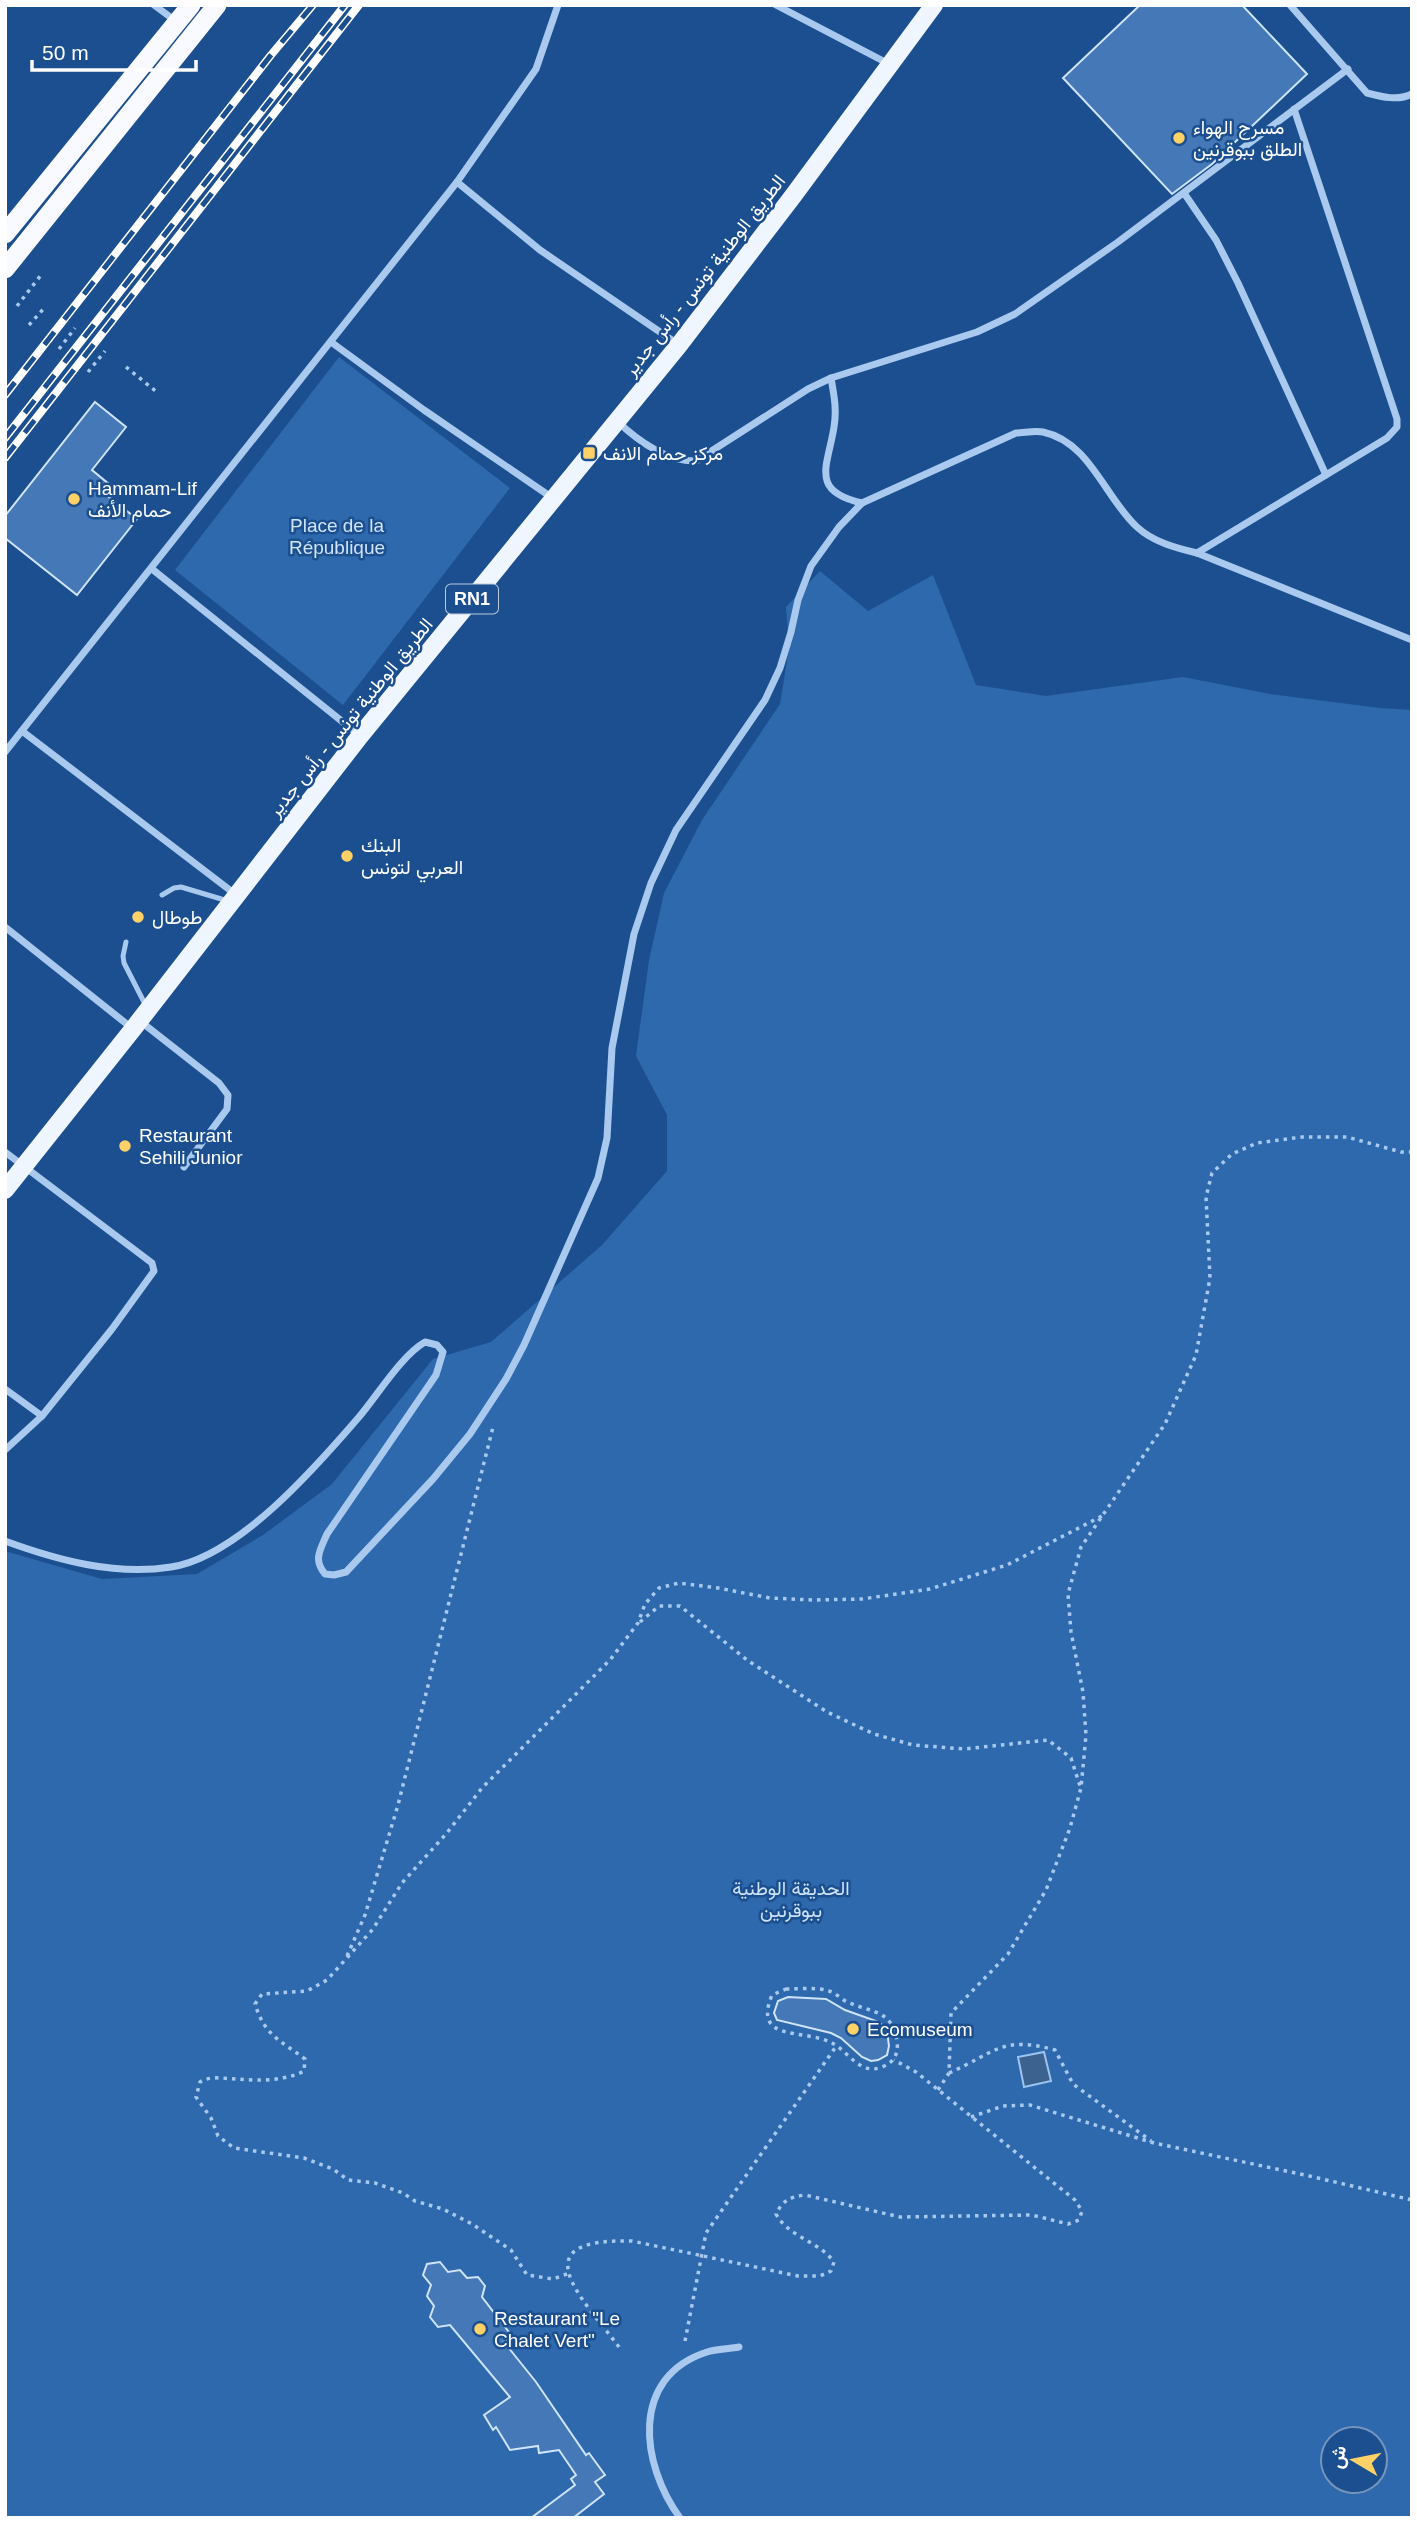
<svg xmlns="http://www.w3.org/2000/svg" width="1417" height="2523" viewBox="0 0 1417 2523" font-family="Helvetica,Vazirmatn,sans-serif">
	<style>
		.green { fill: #2e69ad; fill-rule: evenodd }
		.water { fill: #3c6290; stroke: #9cc4f0; stroke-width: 2 }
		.building { fill: #4478b7; stroke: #cfe3fa; stroke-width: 2 }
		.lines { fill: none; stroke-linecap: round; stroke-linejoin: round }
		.path { stroke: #a9c9ee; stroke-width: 3.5; stroke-dasharray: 3.5 5; stroke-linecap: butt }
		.service { stroke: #a9c9ee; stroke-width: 5 }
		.minor { stroke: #a9c9ee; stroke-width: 7 }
		.primary { stroke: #f0f6ff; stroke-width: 18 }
		.trunk { stroke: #f8faff; stroke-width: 19 }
		.rail-casing { stroke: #fff; stroke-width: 8 }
		.rail { stroke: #1b4f8f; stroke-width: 5; stroke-dasharray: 16; stroke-linecap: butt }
		.poi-dot { fill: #ffd166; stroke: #1b4f8f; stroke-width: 2.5 }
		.labels { text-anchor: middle; stroke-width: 5; stroke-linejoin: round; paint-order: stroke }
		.shield { fill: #1b4f8f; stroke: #bbcadd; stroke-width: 2 }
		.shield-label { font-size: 18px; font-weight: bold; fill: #fff }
		.poi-label { font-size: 19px; fill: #fff; stroke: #1b4f8f; text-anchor: start }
		.street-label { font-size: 19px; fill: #fff; stroke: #1b4f8f }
		.park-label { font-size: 19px; fill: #cfe3fa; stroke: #1b4f8f }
	</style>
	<rect width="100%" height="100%" fill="#1b4f8f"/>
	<g class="green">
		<polygon points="339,357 510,488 343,705 175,570"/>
		<path d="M820,571L868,611L933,575L976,685L1046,696L1183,677L1270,694L1380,708L1412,710V2518H5V1551L102,1579L197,1574L263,1535L332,1484L433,1359L491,1342L602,1245L667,1171V1115L636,1056L649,960L664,893L702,820L780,704L789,648L786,607ZM1333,2439H1375V2481H1333Z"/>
	</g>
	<polygon class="water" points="1044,2052 1051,2081 1024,2087 1018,2057"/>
	<g class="building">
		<polygon points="1140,5 1242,5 1307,74 1212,164 1172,194 1063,78"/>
		<polygon points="95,402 126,427 92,470 115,489 109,497 137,519 77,595 5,538 5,516"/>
		<polygon points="788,1997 826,1999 845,2010 879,2022 887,2031 889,2046 887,2055 878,2060 871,2061 862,2057 841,2038 831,2033 777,2020 774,2013 778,2001"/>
		<polygon points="440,2262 448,2272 460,2270 467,2278 478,2277 485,2286 482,2297 512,2336 504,2342 536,2382 586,2455 589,2453 605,2475 595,2482 604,2494 573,2518 531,2518 575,2485 571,2479 576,2475 559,2450 539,2453 538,2446 510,2450 496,2427 493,2430 484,2415 510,2397 450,2325 438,2327 430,2317 434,2306 427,2296 431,2285 423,2275 427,2264"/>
	</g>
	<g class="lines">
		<g class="path">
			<polyline points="17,306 41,275"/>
			<polyline points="29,325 46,306"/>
			<polyline points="59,349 75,328"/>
			<polyline points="126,367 158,393"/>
			<polyline points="88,372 105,351"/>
			<polyline points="640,1622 659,1606 680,1606 747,1660 827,1712 874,1734 913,1745 964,1749 1048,1740 1071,1758 1080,1786"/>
			<polyline points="347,1956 365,1915 398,1805 493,1427"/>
			<path d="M786,1989C800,1989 817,1987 829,1991C836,1993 841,1999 847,2002C873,2013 893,2010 897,2042C899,2054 893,2063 882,2067C860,2076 848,2051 832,2043C804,2028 752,2043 772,1995Z"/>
			<path d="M949,2073C995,2053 1001,2035 1055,2050L1073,2084L1151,2141"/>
			<polyline points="938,2090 949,2073 951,2013 1008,1954 1046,1890 1070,1828 1081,1788 1086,1735 1083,1692 1071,1632 1068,1594 1081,1547 1165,1424 1196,1355 1210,1278 1206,1197 1212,1173 1232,1154 1257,1143 1302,1137 1347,1137 1401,1152 1412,1152"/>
			<polyline points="971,2117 1003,2106 1030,2105 1154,2143 1305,2175 1412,2200"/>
			<path d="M567,2274L553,2279L527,2275L511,2250L472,2224L443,2209L415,2201L403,2193L375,2183L348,2180L333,2169L304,2158L234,2148L218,2136L211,2118L196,2097L200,2082C211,2075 225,2079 238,2079C259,2081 285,2081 304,2071L305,2059C280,2040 265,2036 255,2004L262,1994L307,1991L327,1980L373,1929L402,1883L446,1834L482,1788L610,1660L638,1623L645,1604L659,1588L679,1583L718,1588L770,1598L813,1600L862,1599L930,1589L1007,1565L1102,1516"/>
			<polyline points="685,2341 706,2233 837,2045"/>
			<path d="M619,2347C582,2298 519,2238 632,2241L798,2276H820L831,2271L834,2262C819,2241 788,2237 776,2214C783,2200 790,2197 805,2195L900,2217L1032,2215L1068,2224L1079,2220L1082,2211L1075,2200L916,2072L894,2060"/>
		</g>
		<g class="service">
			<polyline points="162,895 174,888 181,887 228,901"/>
			<polyline points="126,942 123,956 124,963 146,1006"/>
		</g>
		<g class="minor">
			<polyline points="154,5 177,22"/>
			<polyline points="776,5 889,64"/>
			<path d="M1290,5L1367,93C1382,97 1398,101 1412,94"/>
			<polyline points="457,182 540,250 679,345"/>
			<polyline points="1184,193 1216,240 1238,283 1326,475"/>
			<polyline points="331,342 424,410 554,499"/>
			<path d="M831,378C834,395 837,410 834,427C828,466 809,491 862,503L1016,433C1024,433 1035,430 1043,432C1090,442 1105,498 1137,527C1153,542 1176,548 1197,553L1412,640"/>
			<path d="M617,421C637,440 667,462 696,461L808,389L831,378L977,332L1015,314L1118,242L1348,69"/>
			<polyline points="1197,553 1387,438 1397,427 1397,419 1294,109"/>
			<polyline points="152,569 359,735"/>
			<polyline points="22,731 235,894"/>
			<polyline points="5,752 457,182 536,69 558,5"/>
			<polyline points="5,927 133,1029"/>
			<polyline points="140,1021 219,1083 228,1095 227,1109 184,1167"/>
			<polyline points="5,1152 152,1263 154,1271 112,1329 42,1416 5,1450"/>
			<polyline points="5,1389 42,1416"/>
			<path d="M5,1541C57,1560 115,1576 171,1567C238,1557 316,1467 359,1417C377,1396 402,1355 425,1342L437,1345L443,1352L436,1375L327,1534C320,1550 313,1560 325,1574L334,1575L346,1572L433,1479L470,1434L506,1379L524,1345L598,1178L607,1138L612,1048L634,934L651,883L676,830L765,700L780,668L791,632L798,600L811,566L839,527L862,503"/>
			<path d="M680,2518C641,2465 629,2377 707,2352C716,2349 728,2349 739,2347"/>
		</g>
		<polyline class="primary" points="5,1190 133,1029 360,736 679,345 793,196 934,5"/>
		<g class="trunk">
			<polyline points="5,234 191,5"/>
			<polyline points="5,269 217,5"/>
		</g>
		<defs>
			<g id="rail">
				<polyline points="5,395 271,55 313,5"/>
				<polyline points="5,438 345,5"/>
				<polyline points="5,458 359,5"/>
			</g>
		</defs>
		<use href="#rail" class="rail-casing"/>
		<use href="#rail" class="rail"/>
	</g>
	<g class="poi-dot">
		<circle cx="1179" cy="138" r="7"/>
		<rect x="582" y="446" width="14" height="14" rx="3.5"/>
		<circle cx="74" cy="499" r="7"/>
		<circle cx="347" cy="856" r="7"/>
		<circle cx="138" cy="917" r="7"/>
		<circle cx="125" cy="1146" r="7"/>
		<circle cx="853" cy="2029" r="7"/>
		<circle cx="480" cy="2329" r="7"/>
	</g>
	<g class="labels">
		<rect class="shield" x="446" y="584.5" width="52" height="29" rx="5"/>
		<g class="shield-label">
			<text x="472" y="605">RN1</text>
		</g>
		<g class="poi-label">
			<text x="1193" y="134">مسرح الهواء<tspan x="1193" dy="22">الطلق ببوقرنين</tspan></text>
			<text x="603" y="460">مركز حمام الانف</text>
			<text x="88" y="495">Hammam-Lif<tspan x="88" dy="22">حمام الأنف</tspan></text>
			<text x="361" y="852">البنك<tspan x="361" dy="22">العربي لتونس</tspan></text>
			<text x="152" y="924">طوطال</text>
			<text x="139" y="1142">Restaurant<tspan x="139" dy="22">Sehili Junior</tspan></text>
			<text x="867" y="2036">Ecomuseum</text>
			<text x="494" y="2325">Restaurant "Le<tspan x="494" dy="22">Chalet Vert"</tspan></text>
		</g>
		<g class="street-label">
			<text transform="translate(704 275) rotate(-52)" y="7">الطريق الوطنية تونس - رأس جدير</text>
			<text transform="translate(350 717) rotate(-51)" y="7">الطريق الوطنية تونس - رأس جدير</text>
		</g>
		<g class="park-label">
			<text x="337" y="532">Place de la<tspan x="337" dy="22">République</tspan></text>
			<text x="791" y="1895">الحديقة الوطنية<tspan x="791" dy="22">ببوقرنين</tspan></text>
		</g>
	</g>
	<rect width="1417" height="2523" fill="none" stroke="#ffffff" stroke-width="14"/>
	<g transform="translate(1354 2460) rotate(280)"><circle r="33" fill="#1b4f8f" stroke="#7695bc" stroke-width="2"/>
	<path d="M0-5L12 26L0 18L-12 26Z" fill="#ffd166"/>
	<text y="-10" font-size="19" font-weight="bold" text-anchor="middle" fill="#ffffff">ش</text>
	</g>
	<path d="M32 60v10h164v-10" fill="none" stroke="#ffffff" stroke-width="3.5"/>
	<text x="42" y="60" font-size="21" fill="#ffffff" stroke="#1b4f8f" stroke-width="5" paint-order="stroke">50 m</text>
</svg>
